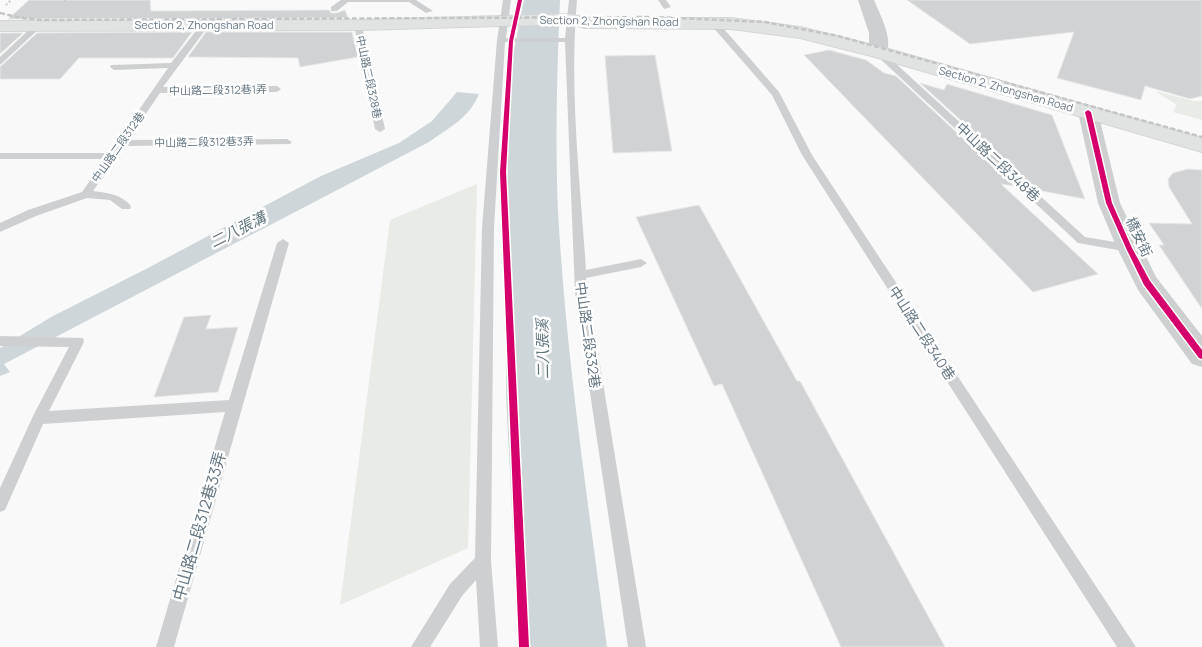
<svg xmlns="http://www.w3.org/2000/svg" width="1202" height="647" viewBox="0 0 1202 647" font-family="Manrope,'Noto Sans TC',sans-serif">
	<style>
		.green { fill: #e8ebe6 }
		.water { fill: #ced6d9 }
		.building { fill: #d0d2d3; stroke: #e8e8e8 }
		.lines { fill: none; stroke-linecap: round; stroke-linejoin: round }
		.secondary-casing { stroke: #d5d6d7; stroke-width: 2 }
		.path { stroke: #cbcccd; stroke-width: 2; stroke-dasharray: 2 2; stroke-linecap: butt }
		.service { fill: #cecfd0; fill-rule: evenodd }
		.minor { fill: #cecfd0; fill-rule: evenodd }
		.tertiary { fill: #cecfd0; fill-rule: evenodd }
		.secondary { fill: #e1e2e2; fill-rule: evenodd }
		.rail { stroke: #c3c5c6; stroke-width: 2.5; stroke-dasharray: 5 2.5; stroke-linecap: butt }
		.cycleway-casing { stroke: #fff; stroke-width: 3 }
		.cycleway { fill: #d6006c; fill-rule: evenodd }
		.labels { text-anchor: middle; stroke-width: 5; stroke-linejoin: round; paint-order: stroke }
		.far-street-label { font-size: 11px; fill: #657683; stroke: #fff }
		.street-label { font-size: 14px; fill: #657683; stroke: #fff }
		.water-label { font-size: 15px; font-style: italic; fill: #60757c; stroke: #fff }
		.near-street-label { font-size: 16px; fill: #657683; stroke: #fff }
	</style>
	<rect width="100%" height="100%" fill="#f9f9f9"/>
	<g class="green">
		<polygon points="1155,91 1193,101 1202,101 1202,120 1173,112 1177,105"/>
		<polygon points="477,184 468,548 340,605 390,220"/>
	</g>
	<g class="water">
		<path d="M524,0H560C557,71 555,141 558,211C566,357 588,502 607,647H519L506,396V209L512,60Z"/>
		<path d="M457,92L479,94C470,117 449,128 429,142L4,364L10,372L0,376V348L53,316L146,269L321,176L399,143L432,121Z"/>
	</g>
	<g class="building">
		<polygon points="29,0 150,0 151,11 329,10 331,13 337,13 345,10 348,18 8,19"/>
		<polygon points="907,0 1202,0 1202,96 1190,99 1145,86 1141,100 1057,78 1074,32 970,44"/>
		<polygon points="192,32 173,58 79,58 60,79 0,79 0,67 37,33"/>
		<polygon points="206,32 352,32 358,57 300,67 298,58 188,57"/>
		<polygon points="0,33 23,33 0,54"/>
		<polygon points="829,50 866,60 884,73 896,76 1014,186 1001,184 1098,274 1033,292 804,55"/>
		<polygon points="655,55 672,151 613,153 605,56"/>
		<polygon points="920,83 944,90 947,84 1052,115 1085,199 1037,190"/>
		<polygon points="1188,169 1202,170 1202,309 1159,245 1164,245 1149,223 1192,224 1169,187 1168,179 1173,173"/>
		<polygon points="699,205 797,381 800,381 945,647 841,647 722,384 714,386 636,217"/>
		<polygon points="211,315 206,329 238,327 218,392 154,397 184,317"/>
	</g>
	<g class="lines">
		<defs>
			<polygon id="secondary" points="571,14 586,18 731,18 800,27 885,48 1202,138 1202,152 871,56 800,38 731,29 585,28 570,24 360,30 0,31 0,21 360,20"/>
		</defs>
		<use href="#secondary" class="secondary-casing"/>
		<g class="path">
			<polyline points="65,0 65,4"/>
			<polyline points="6,5 11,0"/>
		</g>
		<g class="service">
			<polygon points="341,0 416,0 433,11 426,13 409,2 348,2 337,11 331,11 331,7"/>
			<path d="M503,0H511L506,38H565L569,0H577C569,89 580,180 586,270L641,259L647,263L641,267L586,278L646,647H628L575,292L565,42H505L494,228L491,561L498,647H480L476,580L462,596L430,647H411L450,584L475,558L482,228L497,40Z"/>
			<polygon points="658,0 666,0 671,7 664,9"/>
			<polygon points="711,21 717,21 779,92 812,155 1136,647 1117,647 802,155 772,95 711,25"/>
			<path d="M202,23L209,25L163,87L277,86L281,89L277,92L160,93L128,140L287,139L292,142L290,144L124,146L93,191C108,193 121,194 131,206L130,209H122L110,200L87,198L36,216L0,232V223L28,210L82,192L105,159H0V153H109L168,68L114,70L110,67L111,65L171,63Z"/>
			<polygon points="357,23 364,25 363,30 385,129 380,132 375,129 355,30"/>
			<polygon points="35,24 42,26 0,65 0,57"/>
			<polygon points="875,50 881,50 1085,237 1133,245 1135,248 1133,251 1129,252 1078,243 875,54"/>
			<polygon points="283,239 289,243 174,647 156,647 225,412 43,424 5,510 0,512 0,488 34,414 69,347 0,346 0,336 83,338 84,342 49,411 229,400 277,243"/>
		</g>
		<polygon class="minor" points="1088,106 1095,108 1098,112 1120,203 1156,277 1202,336 1202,367 1192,364 1138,290 1117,248 1098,203 1078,112 1081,108"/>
		<path class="tertiary" d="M858,0H874C880,15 895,41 885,56L878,58L871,56L869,52V33Z"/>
		<use href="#secondary" class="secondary"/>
		<polyline class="rail" points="0,13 21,18 43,20 655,17 765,22 838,36 1202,137"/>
		<defs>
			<g id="cycleway">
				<polygon points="518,0 522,0 513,41 506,172 529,647 519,647 500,172 509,41"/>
				<polygon points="1088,110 1091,112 1112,203 1132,248 1150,281 1202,350 1202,359 1199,358 1144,285 1126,248 1106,203 1085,112"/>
			</g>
		</defs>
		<use href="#cycleway" class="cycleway-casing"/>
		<use href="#cycleway" class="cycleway"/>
	</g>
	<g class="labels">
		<g class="far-street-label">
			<text transform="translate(609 21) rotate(1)" y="4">Section 2, Zhongshan Road</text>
			<text x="204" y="29">Section 2, Zhongshan Road</text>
			<text transform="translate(369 77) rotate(78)" y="4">中山路二段328巷</text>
			<text transform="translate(1006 89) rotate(16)" y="4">Section 2, Zhongshan Road</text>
			<text transform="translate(218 90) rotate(-1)" y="4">中山路二段312巷1弄</text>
			<text transform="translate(204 142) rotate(-1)" y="4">中山路二段312巷3弄</text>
			<text transform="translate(118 147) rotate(-55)" y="4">中山路二段312巷</text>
		</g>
		<g class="street-label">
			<text transform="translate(998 162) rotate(43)" y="5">中山路二段348巷</text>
			<text transform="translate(1139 237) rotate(65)" y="5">橋安街</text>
			<text transform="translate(922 333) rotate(57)" y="5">中山路二段340巷</text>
			<text transform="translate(588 335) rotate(82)" y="5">中山路二段332巷</text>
		</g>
		<g class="water-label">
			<text transform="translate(238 230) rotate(-27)" y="5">二八張溝</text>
			<text transform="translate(543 349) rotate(-91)" y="5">二八張溪</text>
		</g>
		<g class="near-street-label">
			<text transform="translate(199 526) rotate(-74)" y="6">中山路二段312巷33弄</text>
		</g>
	</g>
</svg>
